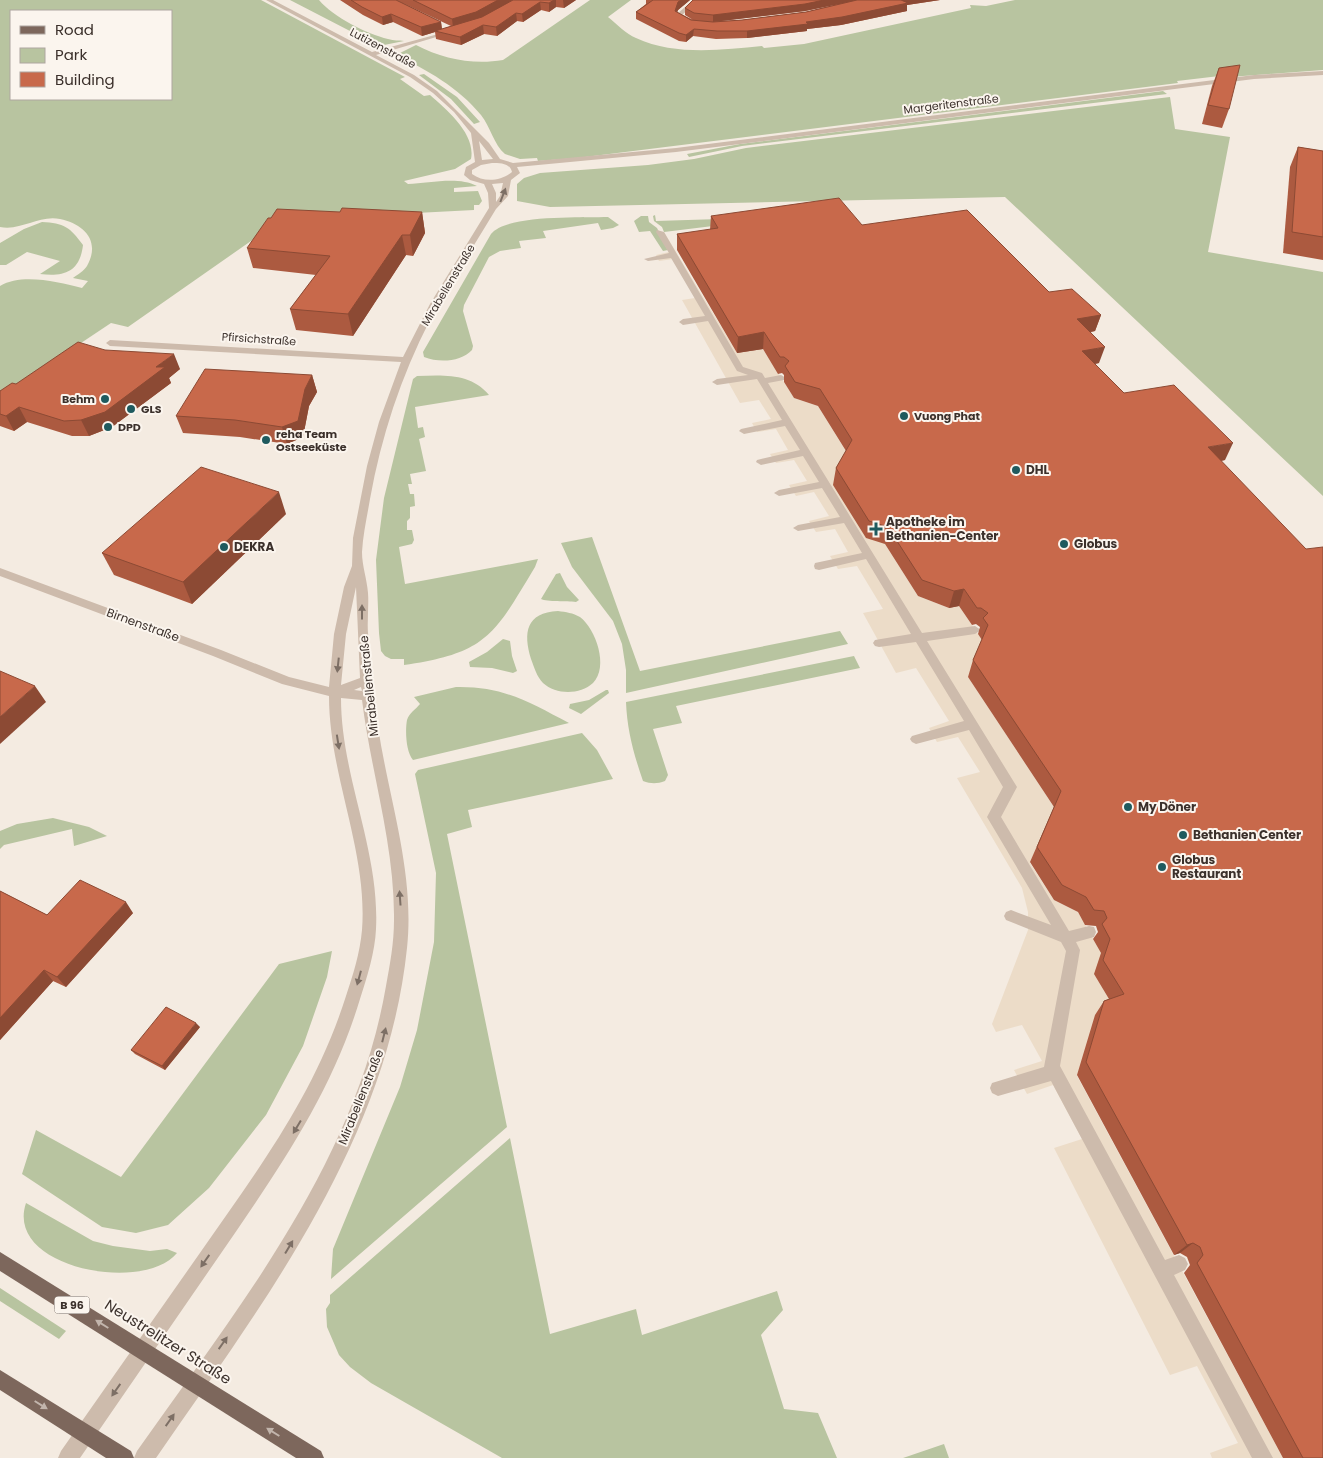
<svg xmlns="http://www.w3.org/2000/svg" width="1323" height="1458" viewBox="0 0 1323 1458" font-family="Poppins,sans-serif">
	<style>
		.green { fill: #b8c4a0; fill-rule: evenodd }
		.plaza { fill: #ecdcc8 }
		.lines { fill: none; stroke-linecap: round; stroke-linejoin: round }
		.minor { fill: #cdbbac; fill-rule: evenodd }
		.major { fill: #7d675c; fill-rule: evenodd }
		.wall { fill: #ac5a40; fill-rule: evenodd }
		.shaded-wall { fill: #8c4a34 }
		.building { fill: #c8694b; stroke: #8c4a34 }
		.oneway { fill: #7d6f65 }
		.oneway2 { fill: #c2b5ac }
		.poi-dot { fill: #1f5a5e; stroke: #fbf5ee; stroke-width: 2 }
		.labels { text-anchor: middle; stroke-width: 4; stroke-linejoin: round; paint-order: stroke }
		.far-street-label { font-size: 11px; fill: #3b302b; stroke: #fbf5ee }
		.far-poi-label { font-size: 11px; font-weight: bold; fill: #3b302b; stroke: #fbf5ee; text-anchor: start }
		.shield { fill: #fbf5ee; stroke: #756b66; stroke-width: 1 }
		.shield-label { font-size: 11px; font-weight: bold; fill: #3b302b }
		.poi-label { font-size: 12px; font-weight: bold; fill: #3b302b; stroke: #fbf5ee; text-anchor: start }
		.street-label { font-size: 12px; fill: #3b302b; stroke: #fbf5ee }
		.near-street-label { font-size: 15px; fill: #3b302b; stroke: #fbf5ee }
	</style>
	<rect width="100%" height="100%" fill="#f4ebe1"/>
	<g class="green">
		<path d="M0,0H261L405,77L400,79L424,96L430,95C447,110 476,134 471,159L455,169L404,181L408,184C429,183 459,176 477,186L454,188V192L478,191L482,201L479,205H474V210L281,220L128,327L111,323L0,397V286C22,273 58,282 82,288L88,281L73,278C77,275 84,271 87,266C101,241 84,224 60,219C38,215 22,231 0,227ZM11,11H171V99H11Z"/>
		<path d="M290,0H319C333,17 367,34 388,39C394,41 399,40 404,41L379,46Z"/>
		<path d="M590,0H631L608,17C617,24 626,34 636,38C675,56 721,50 762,46L764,48L804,44L971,8L970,5L986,6L1015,0H1323V70L1230,77L1228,75L1177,81L1178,83L577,158L538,161L537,158L520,159L505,154C494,145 490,126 481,115C458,87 427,70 396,55L416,45C443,59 473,65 503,60Z"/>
		<polygon points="424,74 457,97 480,122 474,124 451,99 419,75"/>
		<polygon points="1163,91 1167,94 742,146 689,157 687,154 740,144"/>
		<polygon points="1170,97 1175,129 1230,137 1208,252 1323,272 1323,496 1005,197 550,207 517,201 517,184 524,178 540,173 648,165 694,159 746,148"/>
		<polygon points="820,213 664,232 662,227 654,221 653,216 655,215 656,221 751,218"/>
		<polygon points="641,216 648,216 649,222 657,228 668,250 663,251 650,231 639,232 634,221"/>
		<path d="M608,217L619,225L613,228L601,230L598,223L543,231L546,238L519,241L521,248L500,251L489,257L464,305L463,311L473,346L472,350C461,362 439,363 424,357L423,352L491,234C507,214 582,218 608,217Z"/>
		<path d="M42,222C64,223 70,227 83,245C80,272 64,277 40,274L60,261L27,252L6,265H0V243L24,229Z"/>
		<path d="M417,376C444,375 471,373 489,395L415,407L418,428L423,427L425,437L419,439L426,471L410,474L412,484H408L410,494H414L415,506L410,507V518L407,521V530H412L414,540L412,544L399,547L405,584L538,559L535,567C494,635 487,653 404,665V659H391L385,656L381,651L379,633L376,560L384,498L413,379Z"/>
		<polygon points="592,537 640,671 840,631 848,644 626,693 626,670 622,644 613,621 572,567 561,543"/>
		<path d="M560,573L567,587L579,600L576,602C567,601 547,602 541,599L556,574Z"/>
		<path d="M558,611C566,612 573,613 580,617C596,629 609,667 593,683C580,695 556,695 543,683C537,677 534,667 531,659C523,632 526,613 558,611Z"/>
		<polygon points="503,639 510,641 512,656 517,671 513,673 492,668 470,667 469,662 487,652"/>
		<path d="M854,656L860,668L676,706L682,723L653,729L668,775L665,781C657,784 651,784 643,781C634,755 627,730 626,702Z"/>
		<path d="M456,687C503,686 529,702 569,723L413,760C406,752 405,731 407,720C409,713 416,709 420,704L414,697Z"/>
		<polygon points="606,690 608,690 609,693 581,714 569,708 570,704 589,700"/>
		<polygon points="582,733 597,750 613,779 468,810 472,827 447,834 507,1127 331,1279 333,1249 400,1087 417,1030 434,942 436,873 415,774 418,770"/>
		<polygon points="53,818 89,827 107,836 74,846 72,829 4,845 0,849 0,831 17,824"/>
		<polygon points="332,951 327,977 303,1046 266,1115 209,1188 168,1225 136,1233 102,1227 22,1174 36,1130 121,1177 279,964"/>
		<polygon points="510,1138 550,1334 636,1309 642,1335 777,1291 783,1310 761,1335 784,1409 818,1413 837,1458 502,1458 371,1383 350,1367 339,1355 327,1327 326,1309 330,1303 330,1295"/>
		<path d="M26,1203L93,1241L113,1246L150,1251L167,1249L177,1253C144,1294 4,1268 26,1203Z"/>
		<polygon points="0,1288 66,1331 59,1339 0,1301"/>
		<polygon points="944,1444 949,1458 903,1458"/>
	</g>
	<polygon class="plaza" points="657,232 664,232 737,353 763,349 794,398 818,406 855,466 885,544 918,596 949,608 959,606 989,650 968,677 1054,807 1030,863 1054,900 1078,912 1101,953 1114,1008 1077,1076 1283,1458 1212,1458 1210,1453 1238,1443 1197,1366 1170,1375 1054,1148 1082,1139 1053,1085 1027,1094 1014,1070 1042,1061 1022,1025 996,1032 992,1024 1028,930 1028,912 1022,888 957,778 980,772 958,737 937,742 929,728 949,721 916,668 896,673 863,613 883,609 857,566 838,569 830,556 848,552 835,529 816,532 809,521 829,516 814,492 796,496 789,485 807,481 794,460 776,463 770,454 788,450 776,429 757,432 752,423 771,419 759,400 740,403 682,300 695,298 673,259 659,261 656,255 669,252"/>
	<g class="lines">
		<g class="minor">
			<path d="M266,0H273L372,52L453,30V32L376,55L414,75L437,91L489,143L500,159L513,163L676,148L1254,75L1323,71V75L1254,79L676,152L517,167L520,173L511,180L508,196L496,209C474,246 450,282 430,320C401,376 381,437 370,499C367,517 363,534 362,552C362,566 367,579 368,593C369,606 367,620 368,633C371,665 373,695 378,727C389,800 415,873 407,948C387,1142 263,1303 156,1458H134L137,1451C238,1308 356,1162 386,986C390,964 394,943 394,920C395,846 371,773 362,700L341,698C341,777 380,850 376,929C375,952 367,977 360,999C330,1099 273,1177 215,1262C170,1327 125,1393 80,1458H58L61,1451C108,1384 155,1317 202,1250C260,1167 315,1094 346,996C353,975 360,953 362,930C368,851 329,776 329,696L282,684L213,656L0,576V568L221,650L289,677L329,687L334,634L344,587L352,566L353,538L367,466L379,422L401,362L110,346L106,343L110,340L403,357L430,304L489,208L488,193L484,184L470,180L464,175L466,167L475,162L471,133L454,112L433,93L410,77ZM479,141L493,159L482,160ZM492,163C500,163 510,163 512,172C501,181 484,183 472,174V170L481,165ZM503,183L500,196L496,202V193L492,184ZM356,587L360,678L341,685L346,634ZM361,687L362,691L354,690Z"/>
			<polygon points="693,0 699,0 682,15 683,18 692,24 689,26 678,20 676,15"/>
			<polygon points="657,230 664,232 743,367 762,373 765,378 781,375 786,378 784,380 768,383 922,633 975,626 981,630 975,634 927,641 1017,787 1001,817 1069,931 1089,926 1094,927 1096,932 1094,937 1076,942 1080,950 1060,1066 1165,1260 1179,1255 1185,1258 1188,1264 1185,1270 1174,1275 1273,1458 1252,1458 1051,1081 998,1096 992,1093 990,1088 992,1083 1044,1067 1066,951 1061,942 1006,920 1004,916 1006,912 1011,910 1051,925 987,817 1003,787 969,730 916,744 912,742 910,739 912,736 964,721 916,642 879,647 875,646 873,643 875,640 911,634 866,559 819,570 815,569 814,566 815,563 862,553 844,523 798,531 793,528 798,525 840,517 822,488 779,496 774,493 779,490 819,482 803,456 761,465 756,462 757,460 800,450 785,426 744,434 739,431 741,429 782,420 757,379 717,385 712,382 717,379 748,375 737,371 708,321 683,325 679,322 683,319 705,316 671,258 648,261 644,259 669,253 656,232"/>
		</g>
		<g class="major">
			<polygon points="0,1252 321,1451 324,1458 296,1458 0,1271"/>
			<polygon points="0,1370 131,1451 134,1458 106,1458 0,1390"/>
		</g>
	</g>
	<g class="wall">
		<polygon points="340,0 396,0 441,22 442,29 451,26 396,0 576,0 564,8 556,7 549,12 541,10 523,22 517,21 497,36 484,34 461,45 436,39 435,32 422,36 393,22 383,25 363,15"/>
		<path d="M646,0H690L678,10L677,12L693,20L685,15V8L693,0H940L907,5V11L841,25L807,29V31L747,38L716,39L693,36L686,42L679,41L636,19V12L646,4ZM838,4L806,12L742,20L720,21L805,11Z"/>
		<polygon points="1219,68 1229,109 1222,128 1202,124 1212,86"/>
		<polygon points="1298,147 1323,151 1323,260 1283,253 1290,167"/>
		<polygon points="340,212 422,212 425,233 413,256 406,255 353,336 296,330 290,309 316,275 253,268 247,248"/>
		<polygon points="711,216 862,225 1049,292 1101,315 1095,331 1091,332 1099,363 1095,364 1124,393 1225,460 1221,461 1323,1458 1283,1458 1184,1273 1190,1265 1187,1257 1180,1253 1174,1255 1077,1075 1095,1015 1104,1001 1109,999 1094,974 1101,953 1093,939 1098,932 1096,926 1085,925 1078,912 1054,900 1030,862 1054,807 968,677 973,660 982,640 978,634 980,627 976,624 972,625 959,606 949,608 918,596 885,544 866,538 833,485 836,468 846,451 818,406 794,398 784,382 784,375 782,373 778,374 763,349 737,353 677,250 677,234 710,230"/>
		<polygon points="105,350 180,369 169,378 171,383 112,427 89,436 72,436 27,422 14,431 0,426 0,391 16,384"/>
		<polygon points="312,375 317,392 309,406 303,437 287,444 240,437 183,433 176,416"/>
		<polygon points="286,514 192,604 114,575 102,553"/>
		<polygon points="0,891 47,915 133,913 66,987 53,981 0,1040"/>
		<polygon points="200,1027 165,1070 135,1054 131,1050"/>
	</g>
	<g class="shaded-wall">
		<polygon points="498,0 514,0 477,20 453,27 452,19"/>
		<polygon points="554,0 556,0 556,7 549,12 549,3"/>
		<polygon points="563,0 576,0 564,8"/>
		<polygon points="681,0 690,0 678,10 675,19 675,11 678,2"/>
		<polygon points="824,0 859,0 805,11 713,22 713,15"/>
		<polygon points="900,0 940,0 907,5 907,11 841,25 807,29 807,31 747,38 747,31 806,22"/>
		<polygon points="540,2 541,10 523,22 522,14"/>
		<polygon points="516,13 517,21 497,36 496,27"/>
		<polygon points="391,14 393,22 383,25 382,17"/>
		<polygon points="441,22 442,30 435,31 435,32 422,36 421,27"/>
		<polygon points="483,25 484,34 461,45 460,37"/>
		<polygon points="694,29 693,36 686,42 686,35"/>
		<polygon points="422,212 425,233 413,256 410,235"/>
		<polygon points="402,235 406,255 353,336 348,314"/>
		<polygon points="1101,315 1095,331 1072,335 1077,319"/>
		<polygon points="764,332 763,349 737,353 738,337"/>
		<polygon points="1105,347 1099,363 1077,367 1082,351"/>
		<polygon points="174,354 180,369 169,378 171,383 112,427 89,436 81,420"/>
		<polygon points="312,375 317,392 309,406 303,437 287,444 282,427 305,389"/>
		<polygon points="19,407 27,422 14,431 6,416"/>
		<polygon points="1233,443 1225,460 1201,464 1208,447"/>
		<polygon points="279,492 286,514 192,604 183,582"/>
		<polygon points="964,589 959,606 949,608 954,591"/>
		<polygon points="35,686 46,702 0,744 0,717"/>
		<polygon points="126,902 133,913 66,987 57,977"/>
		<polygon points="44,970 53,981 0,1040 0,1018"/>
		<polygon points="196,1023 200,1027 165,1070 162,1066"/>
		<polygon points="1193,1243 1180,1253 1174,1255 1187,1245"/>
	</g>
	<g class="building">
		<polygon points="351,0 396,0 441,22 421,27 391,14 382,17 362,7"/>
		<polygon points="413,0 498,0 476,12 452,19"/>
		<polygon points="513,0 554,0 549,3 540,2 522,14 516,13 496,27 483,25 460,37 435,31 482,17"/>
		<polygon points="653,0 681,0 678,2 675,11 691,20 713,22 742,20 806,12 857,0 901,0 908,3 842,17 806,22 808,24 747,31 717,31 694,29 686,35 679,33 636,12"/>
		<polygon points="693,0 824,0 805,4 713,15 694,13 685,8"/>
		<polygon points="1240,65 1229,109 1208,105 1219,68"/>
		<polygon points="1298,147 1323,151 1323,237 1292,232"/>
		<polygon points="839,198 862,225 967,210 1049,292 1072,289 1101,315 1077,319 1105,347 1082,351 1124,393 1174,385 1233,443 1208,447 1306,549 1323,547 1323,1458 1303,1458 1197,1263 1203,1255 1200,1247 1193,1243 1187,1245 1086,1062 1104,1001 1124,994 1103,960 1110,939 1102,924 1107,918 1104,911 1094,910 1086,897 1062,885 1037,847 1061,791 973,660 988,625 983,618 988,613 981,608 977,608 964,589 954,591 922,580 888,527 869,521 836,468 852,440 820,389 795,382 785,366 789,361 784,357 780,357 764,332 738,337 677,234 718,228 711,216"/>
		<polygon points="342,208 422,212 410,235 402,235 348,314 290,309 330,256 247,248 268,218 271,218 277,209 340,212"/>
		<polygon points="78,342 105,350 174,354 156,367 165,367 105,412 81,420 64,421 19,407 6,416 0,414 0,391 12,383 16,384"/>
		<polygon points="205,369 312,375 305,389 298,421 282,427 235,420 176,416"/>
		<polygon points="201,467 279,492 183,582 102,553"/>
		<polygon points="0,671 35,686 0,717"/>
		<polygon points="80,880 126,902 57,977 44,970 0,1018 0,891 47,915"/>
		<polygon points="166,1007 196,1023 162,1066 131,1050"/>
	</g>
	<defs><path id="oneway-solid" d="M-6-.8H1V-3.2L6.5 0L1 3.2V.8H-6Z" transform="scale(1.25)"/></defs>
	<g class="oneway">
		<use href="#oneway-solid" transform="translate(503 195) rotate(-69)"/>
		<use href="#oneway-solid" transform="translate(362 612) rotate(-90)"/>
		<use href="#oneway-solid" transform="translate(338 665) rotate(96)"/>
		<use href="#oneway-solid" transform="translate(338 742) rotate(81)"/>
		<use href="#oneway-solid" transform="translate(400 898) rotate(-94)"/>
		<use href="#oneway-solid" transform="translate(359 978) rotate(105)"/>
		<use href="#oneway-solid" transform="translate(384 1035) rotate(-76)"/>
		<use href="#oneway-solid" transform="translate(297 1127) rotate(121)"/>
		<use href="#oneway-solid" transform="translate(289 1247) rotate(-59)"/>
		<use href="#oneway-solid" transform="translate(205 1261) rotate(125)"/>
		<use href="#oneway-solid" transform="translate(223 1343) rotate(-55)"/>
		<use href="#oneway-solid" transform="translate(116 1390) rotate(125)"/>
		<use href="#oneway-solid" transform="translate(170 1420) rotate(-55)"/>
	</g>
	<g class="oneway2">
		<use href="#oneway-solid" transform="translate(102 1324) rotate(-148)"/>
		<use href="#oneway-solid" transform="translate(41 1405) rotate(32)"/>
		<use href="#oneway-solid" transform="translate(273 1432) rotate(-148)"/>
	</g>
	<g class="poi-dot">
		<circle cx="105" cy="399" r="5"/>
		<circle cx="131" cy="409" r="5"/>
		<circle cx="904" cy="416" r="5"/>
		<circle cx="108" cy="427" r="5"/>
		<circle cx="266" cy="440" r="5"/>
		<circle cx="1016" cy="470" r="5"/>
		<path d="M873.5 521.5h5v5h5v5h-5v5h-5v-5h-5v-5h5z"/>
		<circle cx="1064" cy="544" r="5"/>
		<circle cx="224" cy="547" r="5"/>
		<circle cx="1128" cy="807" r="5"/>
		<circle cx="1183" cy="835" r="5"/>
		<circle cx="1162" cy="867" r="5"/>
	</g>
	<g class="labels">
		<g class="far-street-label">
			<text transform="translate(383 48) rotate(28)" y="4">Lutizenstraße</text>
			<text transform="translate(951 104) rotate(-7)" y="4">Margeritenstraße</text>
			<text transform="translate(448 285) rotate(-59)" y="4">Mirabellenstraße</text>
			<text transform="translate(259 339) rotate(4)" y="4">Pfirsichstraße</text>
		</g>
		<g class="far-poi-label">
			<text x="95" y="403" text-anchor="end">Behm</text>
			<text x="141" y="413">GLS</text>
			<text x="914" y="420">Vuong Phat</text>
			<text x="118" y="431">DPD</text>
			<text x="276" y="438">reha Team<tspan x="276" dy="13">Ostseeküste</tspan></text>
		</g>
		<rect class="shield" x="54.5" y="1296.5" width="35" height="17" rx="4"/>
		<g class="shield-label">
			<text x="72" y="1309">B 96</text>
		</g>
		<g class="poi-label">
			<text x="1026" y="474">DHL</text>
			<text x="886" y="526">Apotheke im<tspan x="886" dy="14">Bethanien-Center</tspan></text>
			<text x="1074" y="548">Globus</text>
			<text x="234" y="551">DEKRA</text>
			<text x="1138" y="811">My Döner</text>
			<text x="1193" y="839">Bethanien Center</text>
			<text x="1172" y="864">Globus<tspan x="1172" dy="14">Restaurant</tspan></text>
		</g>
		<g class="street-label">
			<text transform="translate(143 625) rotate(20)" y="4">Birnenstraße</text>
			<text transform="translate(369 686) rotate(-96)" y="4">Mirabellenstraße</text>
			<text transform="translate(361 1097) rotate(-68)" y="4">Mirabellenstraße</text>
		</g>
		<g class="near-street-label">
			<text transform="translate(168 1342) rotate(32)" y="5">Neustrelitzer Straße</text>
		</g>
	</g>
	<rect x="10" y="10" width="162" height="90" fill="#fbf5ee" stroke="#aea6a0"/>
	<rect x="20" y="26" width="25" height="8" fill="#7d675c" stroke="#aea6a0"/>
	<text x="55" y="35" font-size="15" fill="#3b302b">Road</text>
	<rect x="20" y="48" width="25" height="15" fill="#b8c4a0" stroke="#aea6a0"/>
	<text x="55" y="60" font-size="15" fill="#3b302b">Park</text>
	<rect x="20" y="72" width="25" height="15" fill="#c8694b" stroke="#aea6a0"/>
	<text x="55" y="85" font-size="15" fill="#3b302b">Building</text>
</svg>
